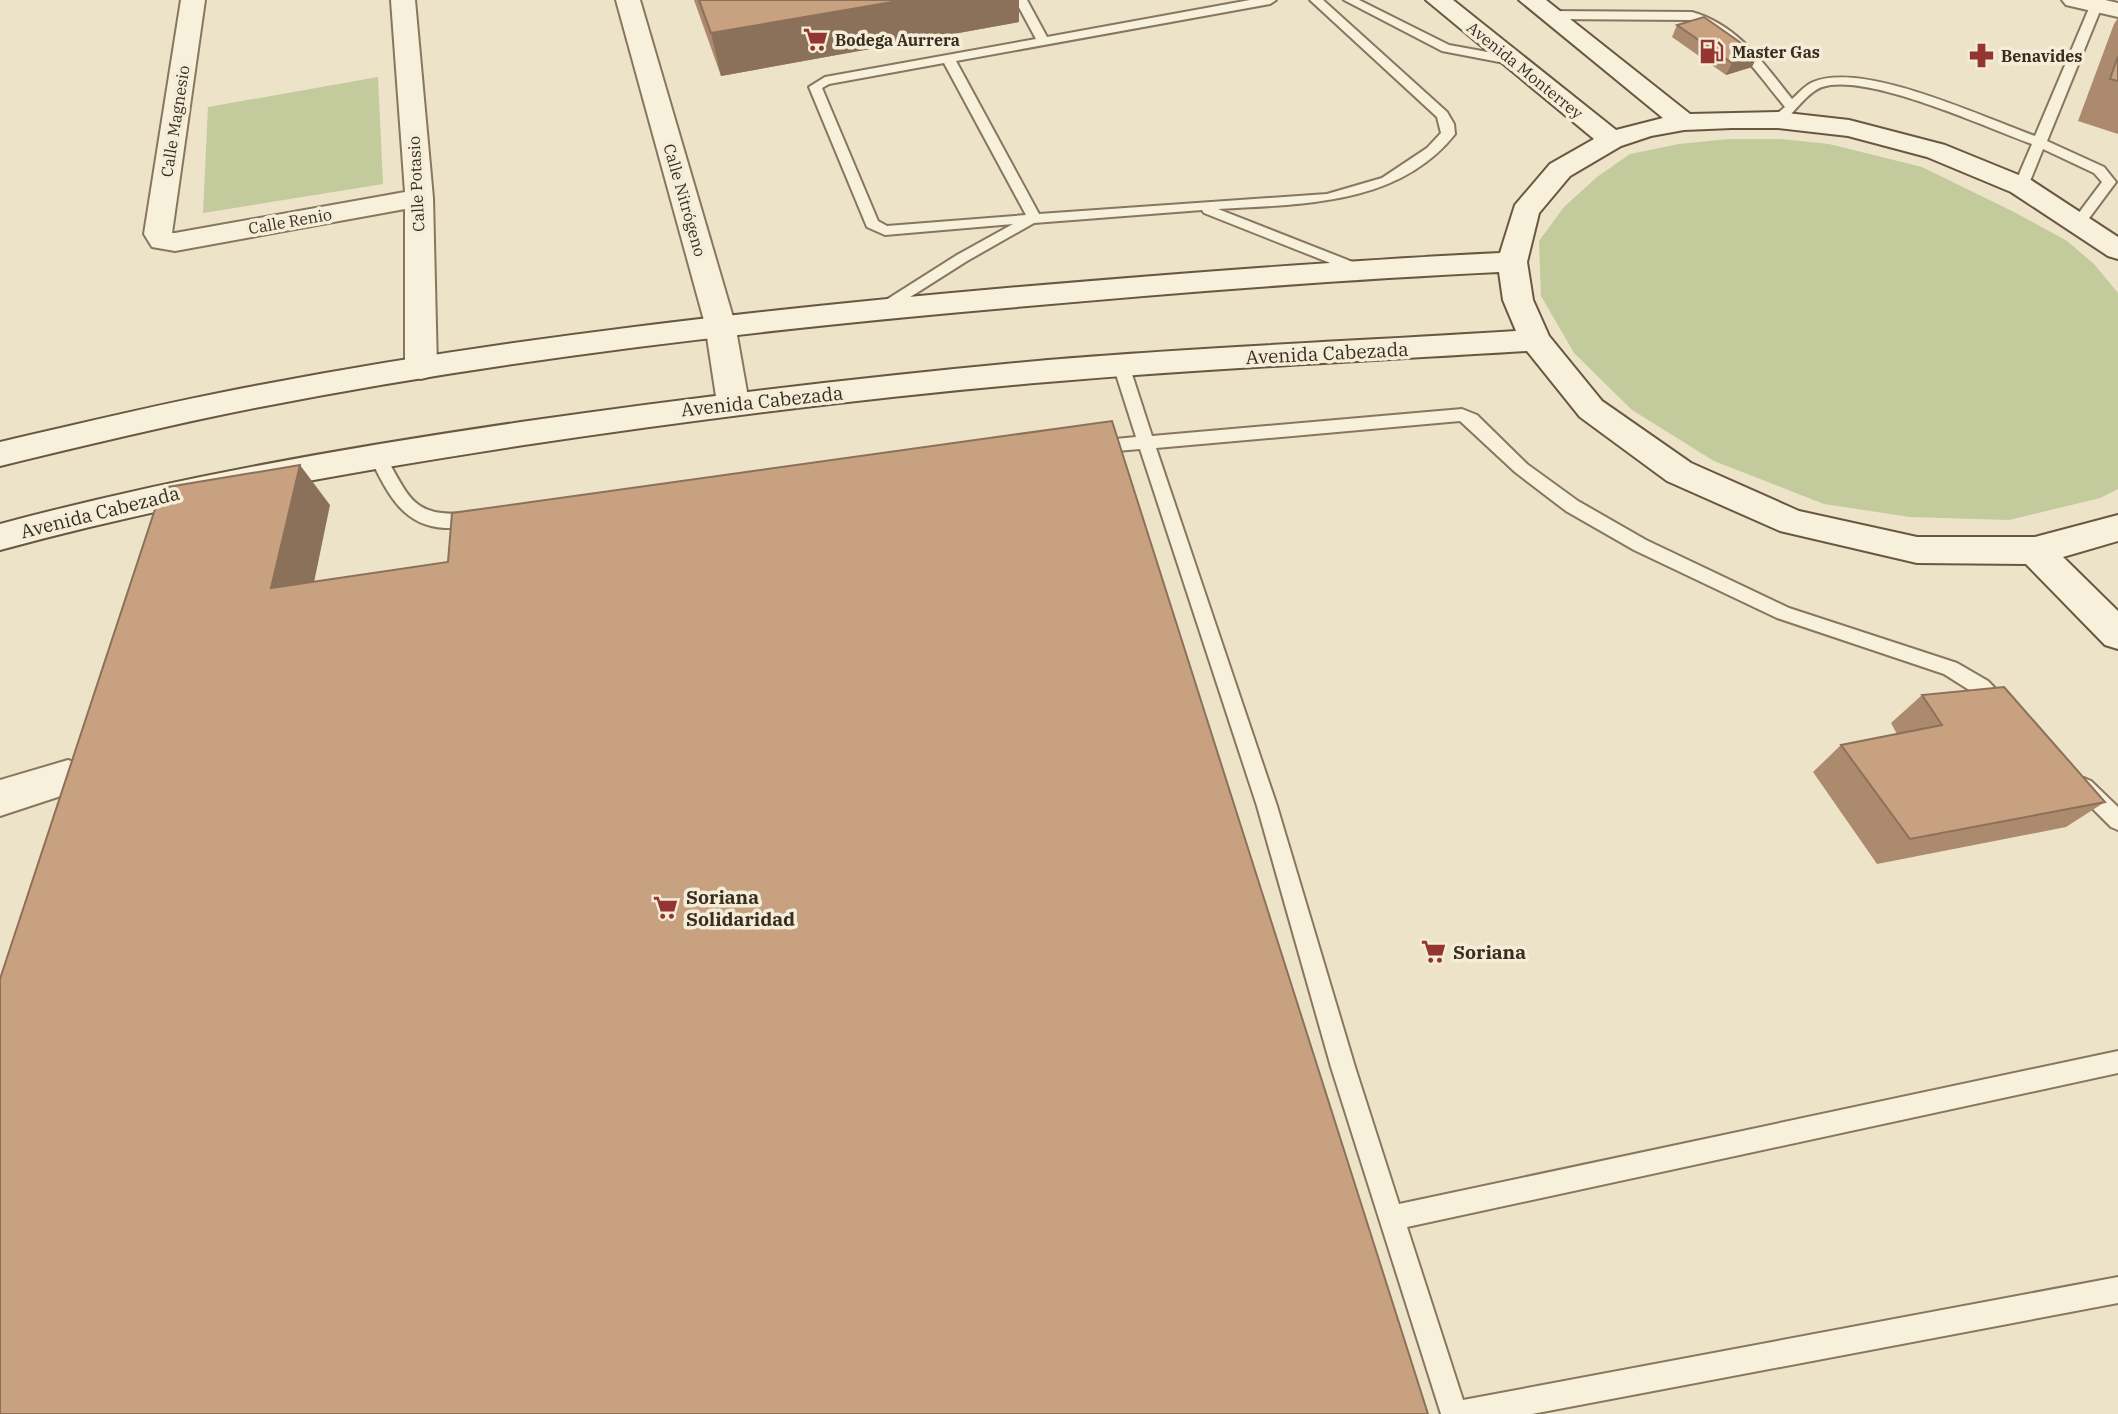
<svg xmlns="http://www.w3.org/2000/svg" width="2118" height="1414" viewBox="0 0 2118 1414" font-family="'IBM Plex Serif',serif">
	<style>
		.green { fill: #c3ca9c }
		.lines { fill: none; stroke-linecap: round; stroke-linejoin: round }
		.lane-casing { stroke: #88765e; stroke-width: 4 }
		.street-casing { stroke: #88765e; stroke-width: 4 }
		.secondary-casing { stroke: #695741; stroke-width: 4 }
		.lane { fill: #f7f0db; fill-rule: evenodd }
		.street { fill: #f7f0db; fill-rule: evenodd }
		.secondary { fill: #f7f0db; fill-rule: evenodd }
		.wall { fill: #ac8a6e }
		.shaded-wall { fill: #8c715a }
		.building { fill: #c8a180; stroke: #8c715a; stroke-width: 2 }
		.labels { text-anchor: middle; stroke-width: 7; stroke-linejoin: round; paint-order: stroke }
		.far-poi-label { font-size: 16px; font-weight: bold; fill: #392d20; stroke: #f4edd7; text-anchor: start }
		.far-street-label { font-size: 16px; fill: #392d20; stroke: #f4edd7 }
		.street-label { font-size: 19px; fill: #392d20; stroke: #f4edd7 }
		.poi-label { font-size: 19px; font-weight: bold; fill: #392d20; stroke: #f4edd7; text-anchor: start }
	</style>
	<rect width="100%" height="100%" fill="#ece3c8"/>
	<g class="green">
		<polygon points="378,77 383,184 203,213 208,107"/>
		<polygon points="1729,139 1781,139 1829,144 1922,167 2014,212 2067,241 2094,264 2118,293 2118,489 2100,498 2009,520 1910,517 1824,504 1714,461 1632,410 1574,353 1541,296 1539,241 1564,207 1597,177 1630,154 1679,144"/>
	</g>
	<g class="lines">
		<defs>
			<g id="lane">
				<path d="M1015,0H1027L1047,37L1250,0H1276L1270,4L956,61L1039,214L1327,194L1382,178L1427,148L1441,133L1437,117L1310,0H1323L1447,112L1454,124L1455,134C1398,206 1301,204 1218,209L1363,266L1365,269L1363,272H1353L1204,213L1202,210L1034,223L967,261L885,313H875L872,310L875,307L957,255L1013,224L885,235L867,227L809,87L825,77L1036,39ZM944,63L1026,215L887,226L878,221L822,88L829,84Z"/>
				<polygon points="1344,0 1359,0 1449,45 1515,57 1521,61 1515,65 1442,51"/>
				<path d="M2096,2L2102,6L2047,141L2104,167L2116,182L2084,225L2079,226L2072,222L2102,182L2094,173L2043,149L2028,186L2021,190L2016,189L2014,186L2032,144C1985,127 1866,72 1822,87C1808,92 1794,112 1783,123H1773V117L1785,107C1757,73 1733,35 1691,20L1549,19L1543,15L1549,11L1692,12C1738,25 1764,64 1792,99C1798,94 1805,85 1813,82C1864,61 1982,117 2035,136L2090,6Z"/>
				<polygon points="1121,360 1129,365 1152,436 1462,409 1477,415 1527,464 1578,501 1646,540 1789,608 1957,663 1988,681 2013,707 2010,713 2003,715 1996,713 1974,693 1944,674 1777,618 1634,550 1566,511 1515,472 1460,421 1156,448 1277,806 1355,1067 1399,1204 2118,1051 2118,1073 1407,1227 1463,1400 2118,1277 2118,1303 1532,1414 1441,1414 1331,1067 1257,806 1140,449 1094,453 1086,447 1094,441 1136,437 1113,365"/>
				<path d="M376,448L382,450C412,502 411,518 477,513L483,515L486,520L483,525C471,528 458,528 445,528C400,526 386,489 368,454Z"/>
				<polygon points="2084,778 2091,781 2118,807 2118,830 2111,827 2077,793 2074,787 2077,781"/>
			</g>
			<g id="street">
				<polygon points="181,0 205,0 172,233 175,233 405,192 391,0 415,0 433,198 437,368 432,376 421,379 410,376 405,368 405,209 175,251 152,247 144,234"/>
				<polygon points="616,0 640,0 735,324 749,403 744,411 733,414 722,411 717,403 705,324"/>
				<polygon points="2062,0 2105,0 2118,3 2118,17 2066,5"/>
				<polygon points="68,760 82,765 88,777 82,789 0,816 0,780"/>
			</g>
			<path id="secondary" d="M1426,0H1453L1616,130L1663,118L1519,0H1546L1690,114L1778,112L1849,120L1945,145L2031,180L2118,237V259L2108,256L2011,192L1927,157L1848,136L1778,128H1732L1684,130L1651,136L1621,146L1570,176L1539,213L1527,262L1533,300L1549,336L1602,401L1691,463L1799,511L1917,537H2035L2118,515V541L2063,557L2118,611V649L2105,645L2026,564L1917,563L1780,531L1667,481L1580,417L1527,351C1367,361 1207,368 1047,382C872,397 698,419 524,445C347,472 173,503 0,550V524C171,478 345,448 521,422C696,397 871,376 1048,360C1203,347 1360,341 1516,331L1503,300L1499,272C1334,280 1170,293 1006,308C756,330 506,359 260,407C173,424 86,445 0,466V442C86,422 173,401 260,385C507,338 757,310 1007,288C1171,274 1335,261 1500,253L1515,205L1550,164L1594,139Z"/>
		</defs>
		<use href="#lane" class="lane-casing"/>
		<use href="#street" class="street-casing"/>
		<use href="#secondary" class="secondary-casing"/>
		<use href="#lane" class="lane"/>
		<use href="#street" class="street"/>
		<use href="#secondary" class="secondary"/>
	</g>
	<g class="wall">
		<polygon points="694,0 1019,0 1019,22 721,76"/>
		<polygon points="2118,18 2118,134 2078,121 2114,24"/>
		<polygon points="1677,25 1752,67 1726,75 1672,37"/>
		<polygon points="1922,695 2105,802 2066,827 1877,864 1813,772 1841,745 1897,734 1891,723"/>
	</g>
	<g class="shaded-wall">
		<polygon points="904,0 1019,0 1019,22 721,76 711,33"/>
		<polygon points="1758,55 1752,67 1726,75 1732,63"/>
		<polygon points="300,465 330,505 305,626 271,588"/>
	</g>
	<g class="building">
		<polygon points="699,0 904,0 711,33"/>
		<polygon points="1704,17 1758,55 1732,63 1677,25"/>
		<polygon points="2118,56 2118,81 2110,79"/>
		<polygon points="1112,421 1428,1414 0,1414 0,979 162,488 300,465 271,588 448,562 452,513"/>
		<polygon points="2004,687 2105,802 1910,839 1841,745 1942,725 1922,695"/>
	</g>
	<defs>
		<symbol id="supermarket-bare" viewBox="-9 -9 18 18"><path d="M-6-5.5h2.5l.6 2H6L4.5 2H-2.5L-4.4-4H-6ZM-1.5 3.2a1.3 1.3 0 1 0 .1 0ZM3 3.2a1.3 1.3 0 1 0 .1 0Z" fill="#943531" stroke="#f4edd7" stroke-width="2.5" paint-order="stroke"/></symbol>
		<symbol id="fuel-bare" viewBox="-9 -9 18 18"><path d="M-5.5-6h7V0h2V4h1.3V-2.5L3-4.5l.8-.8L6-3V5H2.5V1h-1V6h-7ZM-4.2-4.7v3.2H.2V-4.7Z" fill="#943531" stroke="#f4edd7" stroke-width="2.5" paint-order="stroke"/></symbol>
		<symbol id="pharmacy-bare" viewBox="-9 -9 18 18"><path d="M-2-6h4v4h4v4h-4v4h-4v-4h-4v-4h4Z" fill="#943531" stroke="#f4edd7" stroke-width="2.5" paint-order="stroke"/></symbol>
	</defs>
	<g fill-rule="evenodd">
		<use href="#supermarket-bare" x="798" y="22" width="35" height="35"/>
		<use href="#fuel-bare" x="1694" y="34" width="35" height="35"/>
		<use href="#pharmacy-bare" x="1964" y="38" width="35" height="35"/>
		<use href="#supermarket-bare" x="648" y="890" width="35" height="35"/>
		<use href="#supermarket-bare" x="1416" y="934" width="35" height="35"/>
	</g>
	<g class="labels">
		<g class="far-poi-label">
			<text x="835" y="46">Bodega Aurrera</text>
			<text x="1732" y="58">Master Gas</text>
			<text x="2001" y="62">Benavides</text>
		</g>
		<g class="far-street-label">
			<text transform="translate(1525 70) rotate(39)" y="6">Avenida Monterrey</text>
			<text transform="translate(175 121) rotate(-81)" y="6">Calle Magnesio</text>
			<text transform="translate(416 184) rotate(-93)" y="6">Calle Potasio</text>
			<text transform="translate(685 200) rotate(74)" y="6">Calle Nitrógeno</text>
			<text transform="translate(290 221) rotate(-10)" y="6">Calle Renio</text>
		</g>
		<g class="street-label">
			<text transform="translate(1327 353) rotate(-3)" y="7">Avenida Cabezada</text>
			<text transform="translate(762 401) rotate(-6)" y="7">Avenida Cabezada</text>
			<text transform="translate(100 512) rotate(-14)" y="7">Avenida Cabezada</text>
		</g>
		<g class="poi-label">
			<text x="686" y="904">Soriana<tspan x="686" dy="22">Solidaridad</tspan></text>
			<text x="1453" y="959">Soriana</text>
		</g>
	</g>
</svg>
